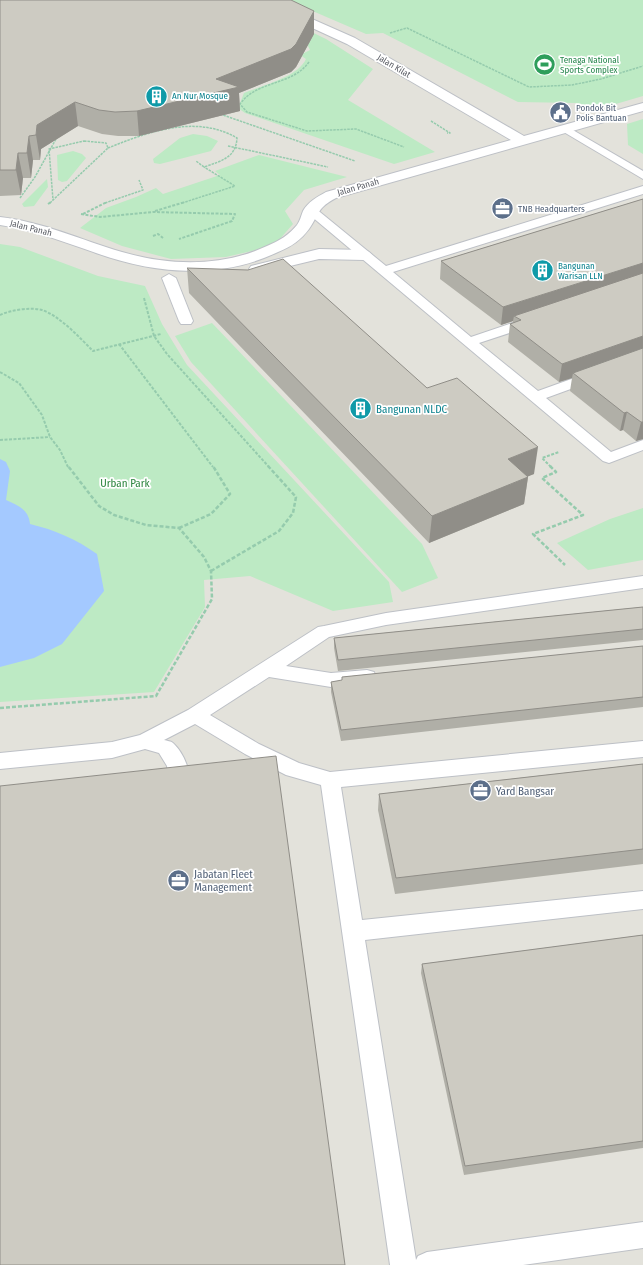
<svg xmlns="http://www.w3.org/2000/svg" width="643" height="1265" viewBox="0 0 643 1265" font-family="'Fira Sans Condensed',sans-serif">
	<style>
		.industrial { fill: #e3e2db }
		.green { fill: #bdeac4 }
		.water { fill: #a4c9ff }
		.lines { fill: none; stroke-linecap: round; stroke-linejoin: round }
		.lane-casing { stroke: #bdc0c6; stroke-width: 2 }
		.street-casing { stroke: #bdc0c6; stroke-width: 2 }
		.path-far2 { stroke: #95cbad; stroke-width: 1.5; stroke-dasharray: 2.5 1; stroke-linecap: butt }
		.path-far1 { stroke: #95cbad; stroke-width: 2; stroke-dasharray: 3 1.5; stroke-linecap: butt }
		.path { stroke: #95cbad; stroke-width: 2.5; stroke-dasharray: 4 2; stroke-linecap: butt }
		.lane { fill: #fff; fill-rule: evenodd }
		.street { fill: #fff; fill-rule: evenodd }
		.wall { fill: #b0afa7 }
		.shaded-wall { fill: #908e88 }
		.building { fill: #cdcbc2; stroke: #908e88 }
		.labels { text-anchor: middle; stroke-width: 3.5; stroke-linejoin: round; paint-order: stroke }
		.far-leisure-label { font-size: 9px; fill: #27864d; stroke: #fff; text-anchor: start }
		.far-street-label { font-size: 9px; fill: #5b5e66; stroke: #fff }
		.far-culture-label { font-size: 9px; fill: #0d838f; stroke: #fff; text-anchor: start }
		.far-service-label { font-size: 9px; fill: #4e5e75; stroke: #fff; text-anchor: start }
		.culture-label { font-size: 11px; fill: #0d838f; stroke: #fff; text-anchor: start }
		.park-label { font-size: 11px; fill: #2c853e; stroke: #fff }
		.service-label { font-size: 11px; fill: #4e5e75; stroke: #fff; text-anchor: start }
	</style>
	<rect width="100%" height="100%" fill="#f0efe3"/>
	<rect class="industrial" x="0" y="0" width="643" height="1265"/>
	<g class="green">
		<polygon points="287,0 643,0 643,96 592,111 576,103 518,102 383,33 366,34"/>
		<path d="M260,7L326,39L373,69L348,100L435,152L394,164L245,113L238,108L244,93C261,86 298,77 306,59L300,55L310,50L308,46L240,10Z"/>
		<polygon points="643,119 643,154 628,145 627,124"/>
		<polygon points="193,134 207,136 218,141 211,151 160,164 154,163 153,159 180,138"/>
		<polygon points="73,151 82,154 86,158 67,181 62,182 58,180 57,155"/>
		<polygon points="259,155 347,177 304,190 285,211 293,224 279,240 260,249 226,257 171,259 122,246 80,228 106,208 136,197 156,188 163,194 220,175 215,171"/>
		<polygon points="47,179 48,187 34,206 24,207 22,204"/>
		<polygon points="0,244 20,247 98,276 145,286 162,324 187,365 389,582 393,602 333,611 250,576 204,580 205,607 154,692 0,702"/>
		<polygon points="212,323 422,544 438,578 402,592 191,362 175,336"/>
		<polygon points="643,508 643,560 588,570 557,543 610,519"/>
	</g>
	<path class="water" d="M0,459L6,462L10,471L6,500C18,505 29,510 30,524C55,530 76,539 97,554L104,591L62,644L34,658L0,667Z"/>
	<g class="lines">
		<defs>
			<g id="lane">
				<polygon points="566,126 643,171 643,179 562,131 561,129 562,127"/>
				<polygon points="643,186 643,194 393,272 471,337 527,318 537,318 539,321 537,324 479,343 538,391 588,373 598,373 600,376 598,379 546,398 611,452 643,440 643,450 609,463 603,461 305,211 307,208 315,208 386,266"/>
				<polygon points="169,274 176,278 193,321 191,324 181,324 179,321 162,278"/>
				<path d="M643,576V588L386,625L329,637L286,666L331,673L367,670L374,672L376,677L374,682L331,687L269,677L210,715L259,744L299,763L330,772L643,741V757L341,787L362,920L643,891V909L365,940L416,1260L418,1256L427,1252L643,1222V1248L523,1265H390L321,785L286,775L245,754L195,724L164,740C167,741 171,741 173,743C184,753 194,776 187,790L180,792L173,790L170,784L167,766L159,753L145,749L112,758L0,769V753L112,742L140,735L188,710L318,627L324,626L386,613Z"/>
			</g>
			<g id="street">
				<path d="M254,0H269L355,38L524,136L643,103V111L336,198C317,208 320,213 309,229C301,240 291,247 278,252C220,280 155,274 96,253C64,242 34,230 0,225V217C43,222 81,240 122,252C170,266 222,267 267,246C279,241 289,235 297,225C300,221 301,216 303,211C308,202 317,197 326,192L511,140L347,44L256,2Z"/>
				<polygon points="319,249 364,250 369,252 372,255 369,258 364,260 319,259 257,274 251,272 249,269 251,266"/>
			</g>
		</defs>
		<use href="#lane" class="lane-casing"/>
		<use href="#street" class="street-casing"/>
		<g class="path-far2">
			<polyline points="390,33 407,28 529,87 572,85 601,79 643,66"/>
			<path d="M309,62C292,86 257,80 240,104L247,112L307,131L356,129L404,147"/>
			<polyline points="220,114 355,161"/>
			<polyline points="431,121 450,133 447,133"/>
			<polygon points="84,141 106,143 108,148 53,200 49,149"/>
			<polyline points="228,146 328,167"/>
			<path d="M108,148C148,132 196,114 237,138C236,158 221,161 204,167L196,161"/>
			<polyline points="20,198 35,177 56,139"/>
			<polyline points="50,203 53,200"/>
			<polyline points="105,203 143,190 139,180"/>
			<polyline points="182,203 235,186 204,167"/>
		</g>
		<g class="path-far1">
			<polyline points="48,204 51,202"/>
			<polyline points="155,211 185,202"/>
			<polyline points="81,214 100,217 153,212 235,214 232,221 179,239"/>
			<polyline points="83,214 107,202"/>
			<polyline points="153,236 158,234 163,238"/>
			<polyline points="144,298 154,336 167,354 269,467"/>
			<path d="M0,315C10,310 31,307 42,310C60,316 80,338 93,351L161,334"/>
			<polyline points="119,344 213,467"/>
			<polyline points="0,372 19,383 42,415 50,437 60,450 68,467"/>
			<polyline points="0,440 50,437"/>
			<polyline points="551,467 542,458 559,452"/>
		</g>
		<g class="path">
			<polyline points="550,466 556,472 542,478 583,515 533,534 565,565"/>
			<polyline points="179,528 211,514 230,494 213,466"/>
			<polyline points="211,571 279,531 293,513 296,497 268,466"/>
			<polyline points="0,708 156,696 212,599 211,571 204,557 179,528 146,525 114,515 99,506 68,466"/>
		</g>
		<use href="#lane" class="lane"/>
		<use href="#street" class="street"/>
	</g>
	<g class="wall">
		<polygon points="0,0 314,34 296,67 291,72 239,93 240,111 139,136 118,136 102,134 78,126 41,149 40,160 33,160 31,178 23,178 21,195 0,196"/>
		<polygon points="643,199 643,439 636,441 623,430 620,431 570,391 572,378 559,382 508,342 510,324 513,323 513,321 501,325 440,279 441,261"/>
		<polygon points="187,268 427,388 534,474 527,476 528,477 524,504 429,543 189,293"/>
		<polygon points="643,607 643,640 338,671 334,648 334,638"/>
		<polygon points="643,646 643,707 341,741 331,692 331,682 342,681 342,677"/>
		<polygon points="643,764 643,864 395,894 378,810 379,794"/>
		<polygon points="643,935 643,1148 464,1175 421,973 422,964"/>
	</g>
	<g class="shaded-wall">
		<polygon points="314,11 314,34 296,67 291,72 239,93 240,111 139,136 137,111 216,79"/>
		<polygon points="75,102 78,126 41,149 40,160 36,135 37,125"/>
		<polygon points="29,136 33,160 31,178 27,153"/>
		<polygon points="18,153 23,178 21,195 16,170"/>
		<polygon points="643,263 643,279 514,316 513,321 501,325 503,307"/>
		<polygon points="643,336 643,353 573,373 572,378 559,382 562,364"/>
		<polygon points="627,412 623,430 620,431 624,413"/>
		<polygon points="641,422 643,422 643,439 636,441"/>
		<polygon points="538,447 534,474 505,486 508,459"/>
		<polygon points="528,477 524,504 429,543 432,516"/>
	</g>
	<g class="building">
		<polygon points="0,0 291,0 314,11 296,44 291,49 216,79 239,87 137,111 115,112 99,110 75,102 37,125 36,135 29,136 27,153 18,153 16,170 0,170"/>
		<polygon points="643,199 643,263 503,307 441,261"/>
		<polygon points="283,259 427,388 457,378 538,447 508,459 528,477 432,516 187,268 248,270"/>
		<polygon points="643,273 643,336 562,364 510,324 521,320 514,316"/>
		<polygon points="643,348 643,422 641,422 627,412 624,413 573,373"/>
		<polygon points="643,607 643,629 338,660 334,638"/>
		<polygon points="643,646 643,697 341,730 331,682 342,680 342,677"/>
		<polygon points="276,756 345,1265 0,1265 0,786"/>
		<polygon points="643,764 643,849 396,878 379,794"/>
		<polygon points="643,935 643,1141 465,1166 422,964"/>
	</g>
	<defs>
		<symbol id="stadium-disc" viewBox="-11 -11 22 22"><circle r="9.5" fill="#2e9e5b" stroke="#fff"/><path d="M0-5a6.5 5 0 1 0 0 10a6.5 5 0 1 0 0-10ZM-3.5-1.8h7v3.6h-7Z" fill="#fff"/></symbol>
		<symbol id="building-disc" viewBox="-11 -11 22 22"><circle r="9.5" fill="#0f9aa8" stroke="#fff"/><path d="M-4-6H4V6H1V3H-1V6H-4ZM-2.5-4.3h1.7v1.8h-1.7ZM.8-4.3h1.7v1.8H.8ZM-2.5-1h1.7V.8h-1.7ZM.8-1h1.7V.8H.8Z" fill="#fff"/></symbol>
		<symbol id="civic-disc" viewBox="-11 -11 22 22"><circle r="9.5" fill="#5c6f8a" stroke="#fff"/><path d="M-.6-6.5H3V-4.5H.6V-3L4-1V1h2V6H-6V1h2V-1L-.6-3ZM-1.2 2.5V6h2.4V2.5Z" fill="#fff"/></symbol>
		<symbol id="office-disc" viewBox="-11 -11 22 22"><circle r="9.5" fill="#5c6f8a" stroke="#fff"/><path d="M-6-3h4V-5.5h4V-3h4V5H-6ZM-1-4.5V-3h2v-1.5ZM-6 0V1H6V0Z" fill="#fff"/></symbol>
	</defs>
	<g fill-rule="evenodd">
		<use href="#stadium-disc" x="532" y="52" width="25" height="25"/>
		<use href="#building-disc" x="144" y="84" width="25" height="25"/>
		<use href="#civic-disc" x="548" y="100" width="25" height="25"/>
		<use href="#office-disc" x="490" y="196" width="25" height="25"/>
		<use href="#building-disc" x="530" y="258" width="25" height="25"/>
		<use href="#building-disc" x="348" y="396" width="25" height="25"/>
		<use href="#office-disc" x="468" y="778" width="25" height="25"/>
		<use href="#office-disc" x="166" y="868" width="25" height="25"/>
	</g>
	<g class="labels">
		<g class="far-leisure-label">
			<text x="560" y="63">Tenaga National<tspan x="560" dy="10">Sports Complex</tspan></text>
		</g>
		<g class="far-street-label">
			<text transform="translate(394 66) rotate(31)" y="3">Jalan Kilat</text>
			<text transform="translate(358 187) rotate(-16)" y="3">Jalan Panah</text>
			<text transform="translate(31 228) rotate(14)" y="3">Jalan Panah</text>
		</g>
		<g class="far-culture-label">
			<text x="172" y="99">An Nur Mosque</text>
			<text x="558" y="269">Bangunan<tspan x="558" dy="10">Warisan LLN</tspan></text>
		</g>
		<g class="far-service-label">
			<text x="576" y="111">Pondok Bit<tspan x="576" dy="10">Polis Bantuan</tspan></text>
			<text x="518" y="212">TNB Headquarters</text>
		</g>
		<g class="culture-label">
			<text x="376" y="413">Bangunan NLDC</text>
		</g>
		<g class="park-label">
			<text x="125" y="487">Urban Park</text>
		</g>
		<g class="service-label">
			<text x="496" y="795">Yard Bangsar</text>
			<text x="194" y="878">Jabatan Fleet<tspan x="194" dy="13">Management</tspan></text>
		</g>
	</g>
</svg>
